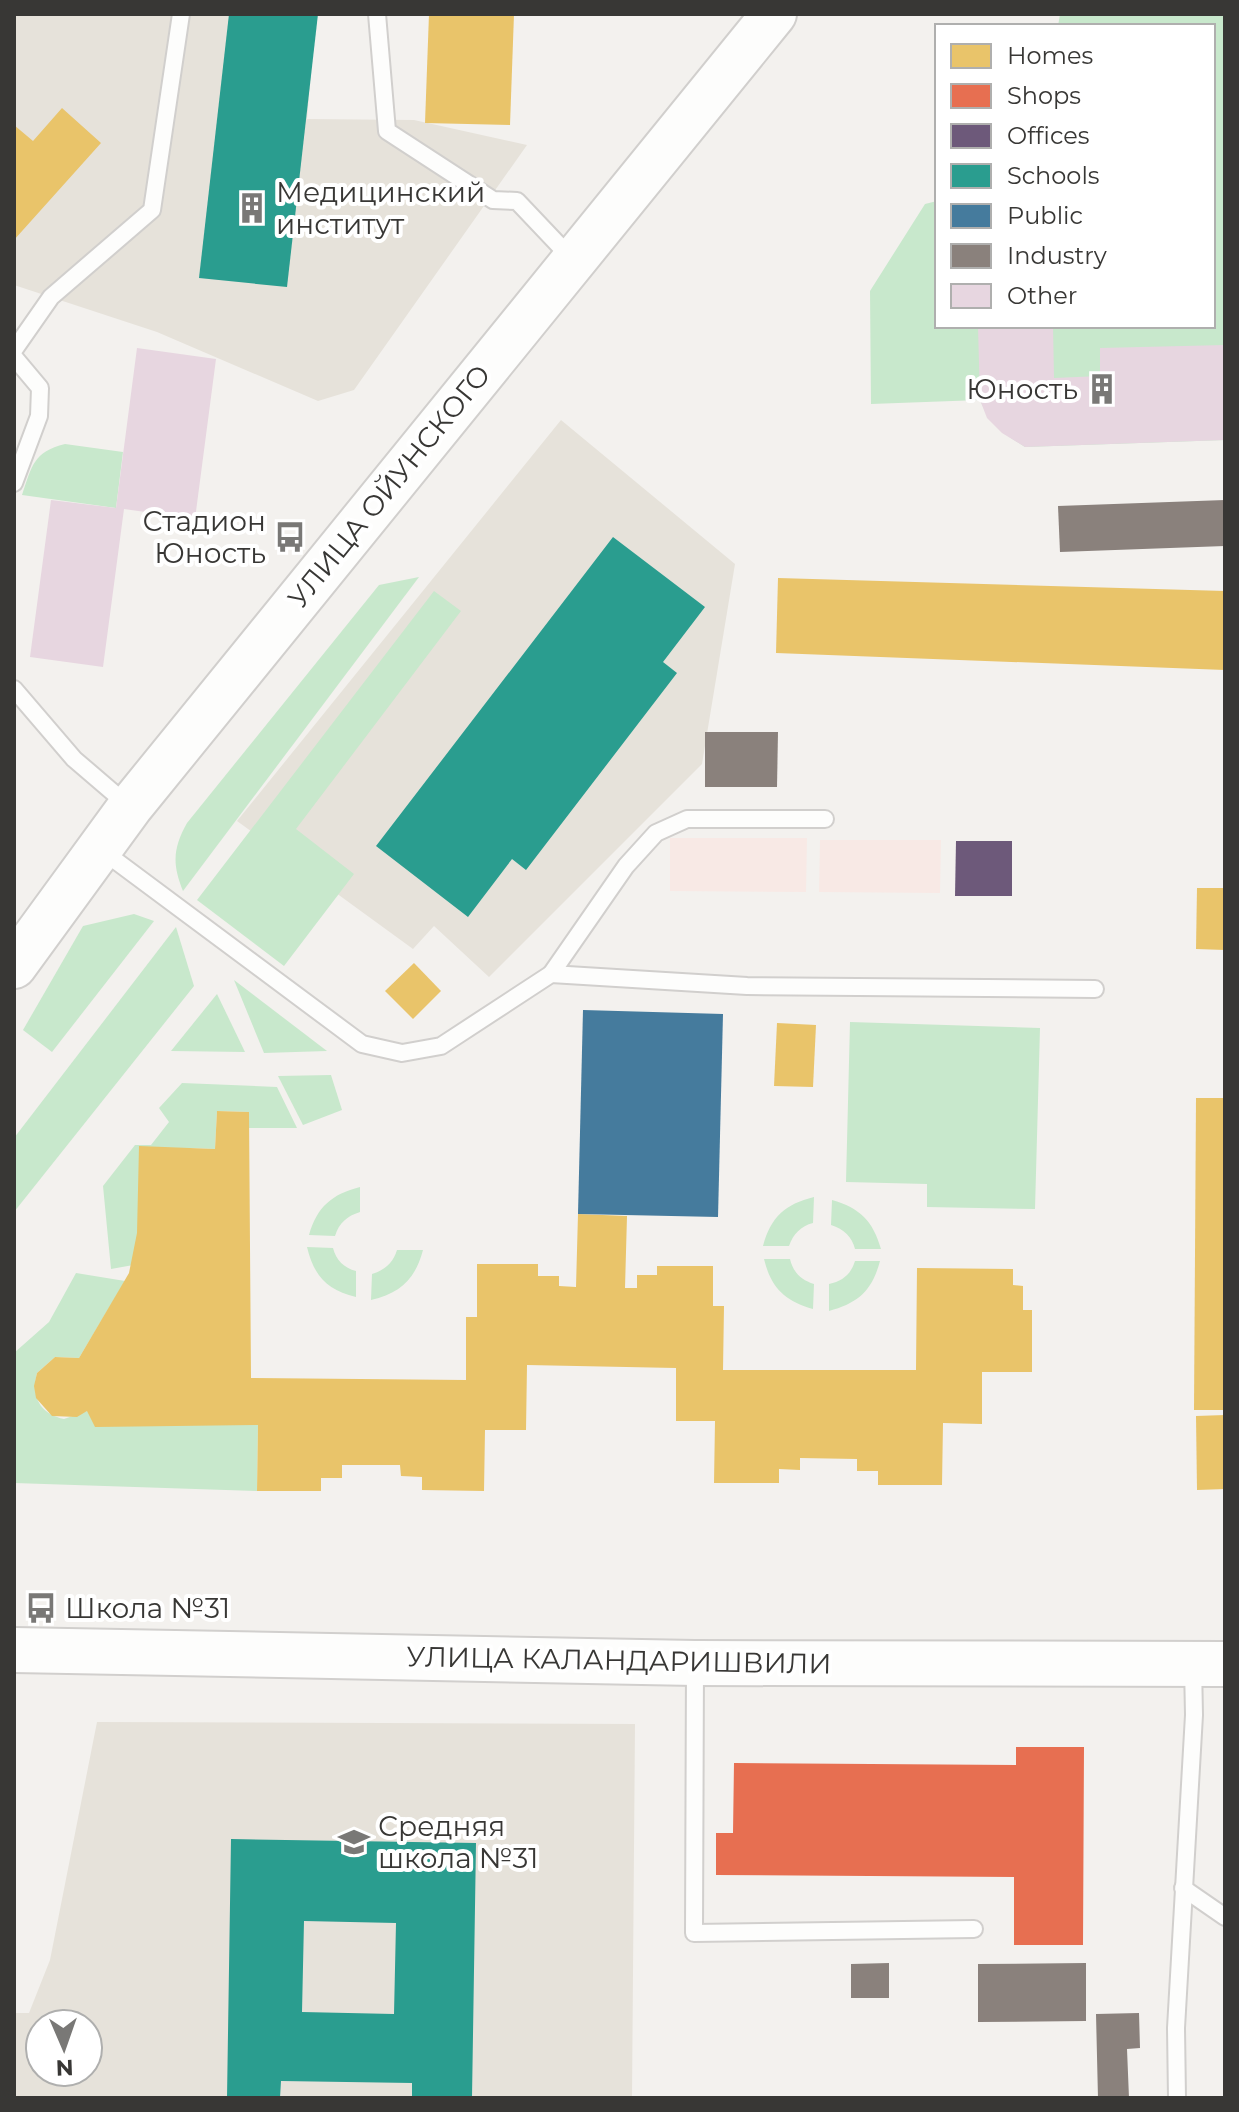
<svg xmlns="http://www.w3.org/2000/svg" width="1239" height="2112" viewBox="0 0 1239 2112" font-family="Montserrat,sans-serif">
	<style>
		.industrial { fill: #f8e9e5 }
		.built { fill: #e6e2da; fill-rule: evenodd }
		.green { fill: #c8e8cc }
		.homes { fill: #e9c46a }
		.shops { fill: #e76f51 }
		.offices { fill: #6d597a }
		.schools { fill: #2a9d8f; fill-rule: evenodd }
		.public { fill: #457b9d }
		.industry { fill: #8a817c }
		.building { fill: #e7d6e0 }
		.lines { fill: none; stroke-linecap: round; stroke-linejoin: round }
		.lane-casing { stroke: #d1cfcd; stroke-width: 20 }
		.secondary-casing { stroke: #d1cfcd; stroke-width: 48 }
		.primary-casing { stroke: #d1cfcd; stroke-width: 48 }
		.lane { stroke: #fdfdfc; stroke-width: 16 }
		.secondary { stroke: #fdfdfc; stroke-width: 44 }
		.primary { stroke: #fdfdfc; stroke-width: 44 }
		.labels { text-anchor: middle; stroke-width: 8; stroke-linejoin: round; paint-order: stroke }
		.poi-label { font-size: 28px; fill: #383735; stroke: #fff; text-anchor: start }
		.street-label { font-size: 28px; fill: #383735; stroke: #fff }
	</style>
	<rect width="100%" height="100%" fill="#f3f1ee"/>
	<g class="industrial">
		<polygon points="670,838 807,838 806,892 670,891"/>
		<polygon points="820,840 941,840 940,893 819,892"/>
	</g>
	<g class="built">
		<polygon points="14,14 316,14 307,119 414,120 527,145 354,390 318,401 157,332 14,285"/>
		<polygon points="561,420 735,564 702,764 489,977 434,926 413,949 237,821"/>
		<path d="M97,1722L635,1724L632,2098H14V2013H29L50,1960ZM40,2024H88V2072H40Z"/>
	</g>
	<g class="green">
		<path d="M1060,14H1225V440L1025,447C1004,434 990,424 980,400L871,404L870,291L925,204L937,201V326H1213V26H1058Z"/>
		<path d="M65,444L123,452L116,508L22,495C32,466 33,452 65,444Z"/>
		<path d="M419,577L183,891C172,864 173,848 187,823L379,585Z"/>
		<polygon points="434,591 461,611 296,829 354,874 284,966 197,900"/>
		<polygon points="134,914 154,921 52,1052 23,1030 83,926"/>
		<polygon points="176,927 194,986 14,1212 14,1138"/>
		<polygon points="234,980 327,1051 264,1053"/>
		<polygon points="217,994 245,1052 171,1051"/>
		<polygon points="850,1022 1040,1028 1035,1209 927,1207 927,1184 846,1182"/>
		<polygon points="331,1075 342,1110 303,1125 278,1076"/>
		<polygon points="182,1083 277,1087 297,1128 249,1128 249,1112 217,1111 215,1149 190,1148 157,1165 150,1262 111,1269 103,1186 135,1145 151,1145 169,1122 159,1108"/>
		<path d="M360,1187V1212C347,1216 339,1223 335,1236L309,1235C317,1207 332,1194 360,1187Z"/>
		<path d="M814,1197L813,1223C801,1226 793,1234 789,1246H763C771,1217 785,1204 814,1197Z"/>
		<path d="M832,1200C860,1208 873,1221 881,1249H855C852,1237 844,1229 831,1225Z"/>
		<path d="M307,1247L333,1248C336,1260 344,1268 356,1271V1297C327,1290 314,1276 307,1247Z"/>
		<path d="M397,1250H423C415,1280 400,1293 371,1300L372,1274C385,1270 393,1263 397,1250Z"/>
		<path d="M764,1259H790C793,1272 801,1280 814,1284L813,1309C785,1301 771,1288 764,1259Z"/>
		<path d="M855,1261H880C872,1291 858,1303 829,1311V1284C843,1281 851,1274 855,1261Z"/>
		<path d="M76,1273L125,1281L79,1358L55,1357L37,1373C31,1397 40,1414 64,1419L87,1411L258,1425L257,1491L14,1483V1353L49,1322Z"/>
	</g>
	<g class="homes">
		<polygon points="429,14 514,14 510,125 425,123"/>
		<polygon points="62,108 101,143 14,240 14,125 33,141"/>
		<polygon points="778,578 1225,591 1225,670 776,653"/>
		<polygon points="1197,888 1225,888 1225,950 1196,949"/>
		<polygon points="414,963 441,991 413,1019 385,991"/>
		<polygon points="777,1023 816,1025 813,1087 774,1086"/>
		<polygon points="1196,1098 1225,1098 1225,1410 1194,1410"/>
		<polygon points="217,1111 249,1112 251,1378 466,1380 466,1317 477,1317 477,1264 538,1264 538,1276 559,1276 559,1286 576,1287 578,1214 627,1216 625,1288 637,1288 637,1275 657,1275 657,1266 713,1266 713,1306 724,1306 723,1370 916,1370 917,1268 1013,1269 1013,1285 1023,1286 1023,1310 1032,1310 1032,1372 982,1372 982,1424 943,1423 942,1485 878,1485 878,1471 857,1471 857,1459 800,1458 800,1470 779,1469 779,1483 714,1483 715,1421 676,1421 676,1368 527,1365 526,1430 485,1430 484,1491 422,1490 422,1477 401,1476 400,1465 342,1465 342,1478 321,1478 321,1491 257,1491 258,1425 95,1427 87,1411 77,1417 52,1416 36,1398 34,1386 37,1373 55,1357 79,1358 129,1273 137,1233 139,1146 215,1149"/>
		<polygon points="1225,1415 1225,1489 1197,1490 1196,1416"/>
	</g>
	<polygon class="shops" points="1016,1747 1084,1747 1083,1945 1014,1945 1014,1877 716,1875 716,1833 733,1833 734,1763 1016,1765"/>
	<polygon class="offices" points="956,841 1012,841 1012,896 955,896"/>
	<g class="schools">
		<polygon points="229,14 318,14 287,287 199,278"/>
		<polygon points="613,537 705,607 663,662 677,673 526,870 512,859 468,917 376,846"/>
		<path d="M231,1839L476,1843L472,2098H412V2083L281,2081L280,2098H227ZM304,1921L396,1923L394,2014L302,2012Z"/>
	</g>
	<polygon class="public" points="583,1010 723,1014 718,1217 578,1214"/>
	<g class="industry">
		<polygon points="1225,500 1225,546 1060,552 1058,506"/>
		<polygon points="705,732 778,732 777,787 705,787"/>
		<polygon points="889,1963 889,1998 851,1998 851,1964"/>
		<polygon points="1086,1963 1086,2021 978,2022 978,1964"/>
		<polygon points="1139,2013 1140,2048 1127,2049 1129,2098 1098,2098 1096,2014"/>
	</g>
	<g class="building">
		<polygon points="978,326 1053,326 1054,378 1100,376 1100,348 1225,345 1225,440 1025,447 1002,433 987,418 980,400"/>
		<polygon points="137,348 216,359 195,519 124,509 103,667 30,657 51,500 116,508"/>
	</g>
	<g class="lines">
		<defs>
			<g id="lane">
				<polyline points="377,14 387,131 493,200 517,201 572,259"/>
				<polyline points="14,350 51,297 152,210 181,14"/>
				<polyline points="14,357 40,388 39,416 14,483"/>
				<polyline points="14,689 74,759 130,807"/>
				<polyline points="100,849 362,1044 402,1053 441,1046 551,974 747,986 1095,989"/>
				<polyline points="551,974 626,866 656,833 687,819 825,819"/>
				<polyline points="695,1665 694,1933 974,1929"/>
				<polyline points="1183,1888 1225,1917"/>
				<polyline points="1177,2098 1176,2028 1194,1715 1193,1665"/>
			</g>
			<polyline id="secondary" points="14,1650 695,1663 1225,1664"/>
			<polyline id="primary" points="14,966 130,807 774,14"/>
		</defs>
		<use href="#lane" class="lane-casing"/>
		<use href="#secondary" class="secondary-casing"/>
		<use href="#primary" class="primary-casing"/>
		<use href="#lane" class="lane"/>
		<use href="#secondary" class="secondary"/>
		<use href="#primary" class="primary"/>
	</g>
	<defs>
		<symbol id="building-bare" viewBox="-9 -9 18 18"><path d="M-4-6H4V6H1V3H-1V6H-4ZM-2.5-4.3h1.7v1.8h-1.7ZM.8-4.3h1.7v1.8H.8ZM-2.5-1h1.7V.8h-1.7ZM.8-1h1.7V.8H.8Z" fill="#797876" stroke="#fff" stroke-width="2.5" paint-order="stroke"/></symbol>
		<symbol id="bus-bare" viewBox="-9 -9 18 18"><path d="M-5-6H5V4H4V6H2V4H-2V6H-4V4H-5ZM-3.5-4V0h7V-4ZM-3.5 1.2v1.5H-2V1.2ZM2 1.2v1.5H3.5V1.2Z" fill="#797876" stroke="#fff" stroke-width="2.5" paint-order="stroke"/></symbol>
		<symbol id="school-bare" viewBox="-9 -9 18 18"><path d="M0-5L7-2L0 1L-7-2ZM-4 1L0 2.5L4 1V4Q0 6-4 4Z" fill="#797876" stroke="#fff" stroke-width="2.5" paint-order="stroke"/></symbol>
	</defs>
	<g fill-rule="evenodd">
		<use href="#building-bare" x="230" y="186" width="44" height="44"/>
		<use href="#building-bare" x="1080" y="367" width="44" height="44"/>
		<use href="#bus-bare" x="268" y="515" width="44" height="44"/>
		<use href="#bus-bare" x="19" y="1586" width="44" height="44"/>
		<use href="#school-bare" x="332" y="1820" width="44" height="44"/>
	</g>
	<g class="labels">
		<g class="poi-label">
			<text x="276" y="202">Медицинский<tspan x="276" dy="32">институт</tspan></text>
			<text x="1078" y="399" text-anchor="end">Юность</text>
			<text x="266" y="531" text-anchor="end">Стадион<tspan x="266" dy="32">Юность</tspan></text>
			<text x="65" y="1618">Школа №31</text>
			<text x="378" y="1836">Средняя<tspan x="378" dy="32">школа №31</tspan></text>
		</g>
		<g class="street-label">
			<text transform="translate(389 486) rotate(-51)" y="10">УЛИЦА ОЙУНСКОГО</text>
			<text transform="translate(619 1660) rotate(1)" y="10">УЛИЦА КАЛАНДАРИШВИЛИ</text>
		</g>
	</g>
	<rect width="1239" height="2112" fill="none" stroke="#383735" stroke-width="32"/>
	<rect x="935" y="24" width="280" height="304" fill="#ffffff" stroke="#afafae" stroke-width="2"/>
	<rect x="951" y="44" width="40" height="24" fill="#e9c46a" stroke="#afafae" stroke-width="2"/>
	<text x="1007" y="64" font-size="24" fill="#383735">Homes</text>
	<rect x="951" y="84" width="40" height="24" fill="#e76f51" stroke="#afafae" stroke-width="2"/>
	<text x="1007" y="104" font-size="24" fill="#383735">Shops</text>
	<rect x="951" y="124" width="40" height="24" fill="#6d597a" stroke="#afafae" stroke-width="2"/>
	<text x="1007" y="144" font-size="24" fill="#383735">Offices</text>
	<rect x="951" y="164" width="40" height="24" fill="#2a9d8f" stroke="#afafae" stroke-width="2"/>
	<text x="1007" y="184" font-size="24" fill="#383735">Schools</text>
	<rect x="951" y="204" width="40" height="24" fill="#457b9d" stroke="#afafae" stroke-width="2"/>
	<text x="1007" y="224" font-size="24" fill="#383735">Public</text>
	<rect x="951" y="244" width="40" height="24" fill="#8a817c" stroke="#afafae" stroke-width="2"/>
	<text x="1007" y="264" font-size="24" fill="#383735">Industry</text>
	<rect x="951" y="284" width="40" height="24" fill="#e7d6e0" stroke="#afafae" stroke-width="2"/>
	<text x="1007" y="304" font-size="24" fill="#383735">Other</text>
	<g transform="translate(64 2048) rotate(178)"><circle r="38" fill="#ffffff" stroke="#afafae" stroke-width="2"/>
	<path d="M0-6L14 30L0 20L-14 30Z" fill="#797876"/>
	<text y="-12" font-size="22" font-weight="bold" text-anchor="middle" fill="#383735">N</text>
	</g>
</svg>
